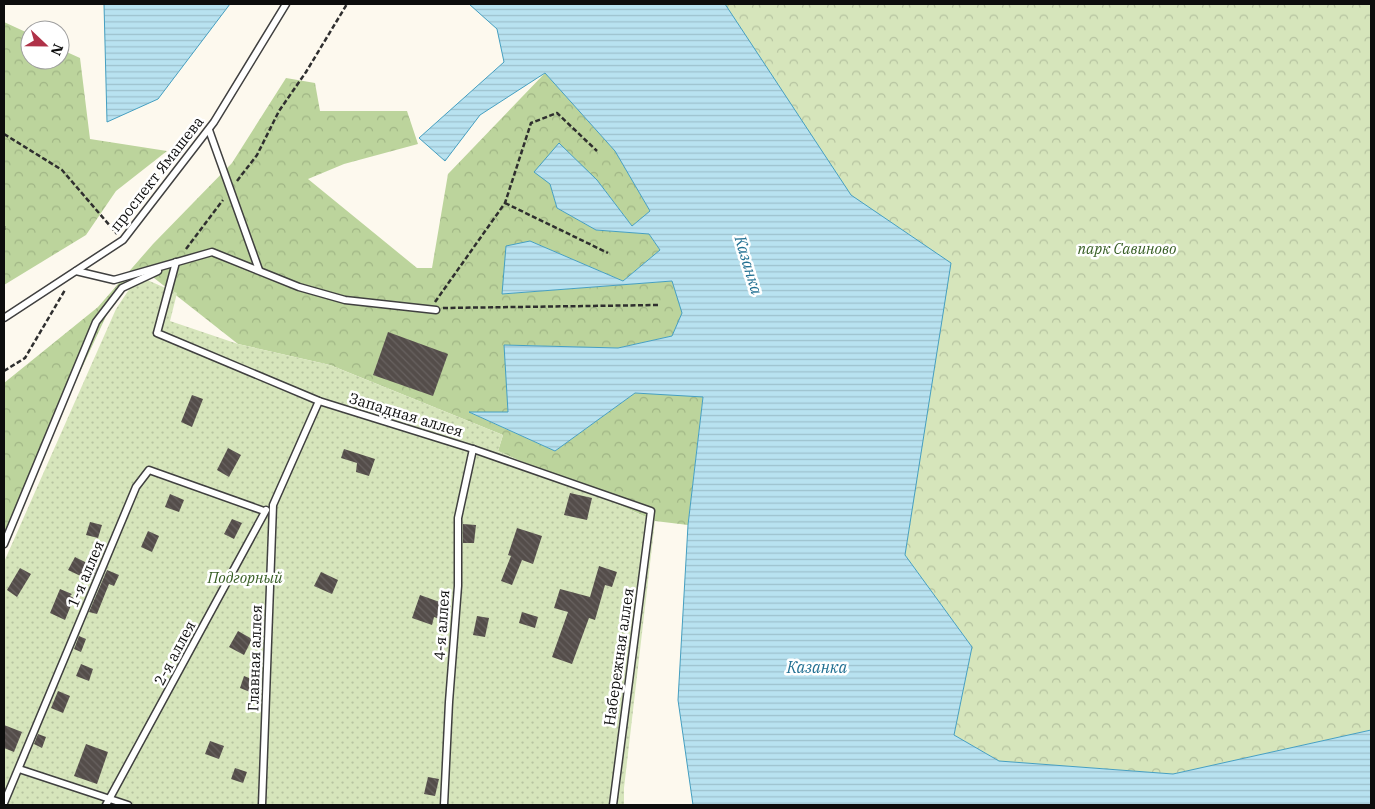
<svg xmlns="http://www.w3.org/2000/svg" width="1375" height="809" viewBox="0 0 1375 809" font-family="'IBM Plex Serif',serif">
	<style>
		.forest { fill: url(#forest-crowns) }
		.park { fill: url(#park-crowns) }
		.garden { fill: url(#garden-dots) }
		.water { fill: url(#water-rules); stroke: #469fc0 }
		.building { fill: url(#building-back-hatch) }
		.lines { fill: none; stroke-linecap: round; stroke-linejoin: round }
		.lane-casing { stroke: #404040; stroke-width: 9 }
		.path { stroke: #2f2f2f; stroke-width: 2.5; stroke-dasharray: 5 2.5; stroke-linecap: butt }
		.lane { stroke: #fff; stroke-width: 6 }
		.labels { text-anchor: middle; stroke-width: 5; stroke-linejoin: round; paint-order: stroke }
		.street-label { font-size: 15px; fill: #0d0d0d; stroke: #fff }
		.park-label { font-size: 15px; font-style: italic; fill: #375e24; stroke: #fff }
		.water-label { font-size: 16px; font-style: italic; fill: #227092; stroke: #fff }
	</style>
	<defs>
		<pattern id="forest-crowns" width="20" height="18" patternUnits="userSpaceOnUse" patternTransform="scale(1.25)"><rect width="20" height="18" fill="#bcd49c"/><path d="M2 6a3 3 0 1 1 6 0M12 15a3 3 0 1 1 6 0" fill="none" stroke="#a0b585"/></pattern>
		<pattern id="park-crowns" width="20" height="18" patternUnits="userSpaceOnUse" patternTransform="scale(1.25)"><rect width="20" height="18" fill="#d6e5bb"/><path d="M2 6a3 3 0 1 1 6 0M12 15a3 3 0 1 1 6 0" fill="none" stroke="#b6c3a0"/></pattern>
		<pattern id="garden-dots" width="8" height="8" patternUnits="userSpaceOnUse" patternTransform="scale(1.25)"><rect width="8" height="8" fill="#d6e5bb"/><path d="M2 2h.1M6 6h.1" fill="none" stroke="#b6c3a0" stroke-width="1.8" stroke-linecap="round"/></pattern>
		<pattern id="water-rules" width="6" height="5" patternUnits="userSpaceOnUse" patternTransform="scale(1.25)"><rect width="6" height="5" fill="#b8e2f0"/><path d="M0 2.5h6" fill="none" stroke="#9dc1cd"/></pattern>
		<pattern id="building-back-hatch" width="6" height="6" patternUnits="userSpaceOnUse" patternTransform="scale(1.25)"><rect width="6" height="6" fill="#544d4a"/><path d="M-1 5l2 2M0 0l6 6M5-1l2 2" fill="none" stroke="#686260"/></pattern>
	</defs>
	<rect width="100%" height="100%" fill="#fdf9ee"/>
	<g class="forest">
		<polygon points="4,22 30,34 30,60 60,60 60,49 80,58 90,139 167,151 116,191 86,235 4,285"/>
		<polygon points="545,73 615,151 650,211 632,226 597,180 550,184 557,208 596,230 649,234 660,250 623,281 530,241 502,294 672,281 683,313 672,336 618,348 505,345 508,412 471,413 555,451 635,393 703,396 688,525 655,521 498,451 503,435 330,365 238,344 149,274 136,272 108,312 4,535 4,383 98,307 153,244 232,163 286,78 315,83 320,111 407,111 418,144 344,164 308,179 417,268 432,268 448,174"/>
	</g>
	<polygon class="park" points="711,4 1371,4 1371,730 1173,774 999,761 954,735 972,647 905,555"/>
	<polygon class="garden" points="138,276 177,293 170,321 238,344 330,365 503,435 498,451 655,521 624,788 624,805 4,805 4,562 116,309"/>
	<g class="water">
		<polygon points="104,4 230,4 158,99 107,122"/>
		<polygon points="469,4 725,4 851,195 951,263 905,555 972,647 954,735 999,761 1173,774 1371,730 1371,805 693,805 678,700 688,525 703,397 635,393 555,451 469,412 508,412 504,345 618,348 672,336 682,313 672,281 502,294 506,246 530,241 623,281 660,250 649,234 596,230 557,208 550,184 534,172 559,143 597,180 632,226 650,211 615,151 545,73 480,115 445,161 419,138 504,62 497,29"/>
	</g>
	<g class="building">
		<polygon points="388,332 448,354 433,396 373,375"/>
		<polygon points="192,395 203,399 192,427 181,422"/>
		<polygon points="228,448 241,455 229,477 217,470"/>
		<polygon points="344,449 375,459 369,476 356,472 357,463 341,458"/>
		<polygon points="570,493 592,498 587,520 564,515"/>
		<polygon points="170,494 184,500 179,512 165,507"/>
		<polygon points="232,519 242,523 234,539 224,534"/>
		<polygon points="90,522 102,525 98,538 86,535"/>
		<polygon points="463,524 476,525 474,543 463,543"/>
		<polygon points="517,528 542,536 533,564 522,560 512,585 501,581 511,556 508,555"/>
		<polygon points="148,531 159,536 152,552 141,547"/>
		<polygon points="75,557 97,568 91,581 68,570"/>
		<polygon points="599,566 617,572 612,587 605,585 595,620 589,618 572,664 552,657 568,612 554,608 560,589 590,597"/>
		<polygon points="20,568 31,574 17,597 7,590"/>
		<polygon points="107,570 119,575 114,586 109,584 97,614 89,612"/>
		<polygon points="321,572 338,580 332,594 314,586"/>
		<polygon points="60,589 72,594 70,596 74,598 65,620 50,613"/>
		<polygon points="420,595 451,606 446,621 434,617 432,625 412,618"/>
		<polygon points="522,612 538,617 535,628 519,623"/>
		<polygon points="477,616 489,618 485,637 473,635"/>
		<polygon points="238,631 252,639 244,655 229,647"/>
		<polygon points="79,636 86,639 81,652 74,649"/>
		<polygon points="81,664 93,669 89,681 76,676"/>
		<polygon points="244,676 254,680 250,692 240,688"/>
		<polygon points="58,691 70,696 63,713 51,708"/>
		<polygon points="4,725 22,732 14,752 4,748"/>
		<polygon points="38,734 46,737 42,748 34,744"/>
		<polygon points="210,741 224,746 219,759 205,754"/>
		<polygon points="86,744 108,752 97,784 74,776"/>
		<polygon points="235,768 247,772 243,783 231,779"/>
		<polygon points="428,777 439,779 435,796 424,794"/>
	</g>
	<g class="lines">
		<defs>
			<g id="lane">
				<polyline points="209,130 259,270"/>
				<polyline points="176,262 157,333 319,401 473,449 651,511 613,805"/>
				<polyline points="76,271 114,280 212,252 299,287 345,300 436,310"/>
				<polyline points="4,318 123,240 214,122 286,4"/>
				<polyline points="4,544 96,322 122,288 158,271"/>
				<polyline points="19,769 128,805"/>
				<polyline points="4,803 136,487 149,470 264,511"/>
				<polyline points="106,805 266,510"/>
				<polyline points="262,805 273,505 319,401"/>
				<polyline points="444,805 449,702 458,586 458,518 473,449"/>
			</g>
		</defs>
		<use href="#lane" class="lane-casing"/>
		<g class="path">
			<polyline points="4,134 62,170 117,234"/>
			<polyline points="237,181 257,155 279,111 306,72 347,4"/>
			<polyline points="505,203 608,253"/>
			<polyline points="4,226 4,230"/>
			<polyline points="186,249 223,200"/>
			<polyline points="435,302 505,203 531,123 557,113 597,151"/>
			<polyline points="443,308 659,305"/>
			<polyline points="4,371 25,358 65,290"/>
		</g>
		<use href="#lane" class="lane"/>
	</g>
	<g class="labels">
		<g class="street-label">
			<text transform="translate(157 174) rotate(-52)" y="5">проспект Ямашева</text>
			<text transform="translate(406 415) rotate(17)" y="5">Западная аллея</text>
			<text transform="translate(86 574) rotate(-67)" y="5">1-я аллея</text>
			<text transform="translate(442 625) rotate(-86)" y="5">4-я аллея</text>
			<text transform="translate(175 653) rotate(-62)" y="5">2-я аллея</text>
			<text transform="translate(619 657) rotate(-82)" y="5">Набережная аллея</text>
			<text transform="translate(255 658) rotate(-88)" y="5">Главная аллея</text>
		</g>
		<g class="park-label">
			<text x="1127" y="254">парк Савиново</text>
			<text x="245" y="583">Подгорный</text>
		</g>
		<g class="water-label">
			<text transform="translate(749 265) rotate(73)" y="6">Казанка</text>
			<text x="817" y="673">Казанка</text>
		</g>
	</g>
	<rect width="1375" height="809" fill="none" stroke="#0d0d0d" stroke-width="10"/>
	<g transform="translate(45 45) rotate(112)"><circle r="24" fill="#ffffff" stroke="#9e9e9e"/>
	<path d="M0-4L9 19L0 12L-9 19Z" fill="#af3248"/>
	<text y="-8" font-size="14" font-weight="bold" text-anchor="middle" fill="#0d0d0d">N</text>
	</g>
</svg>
